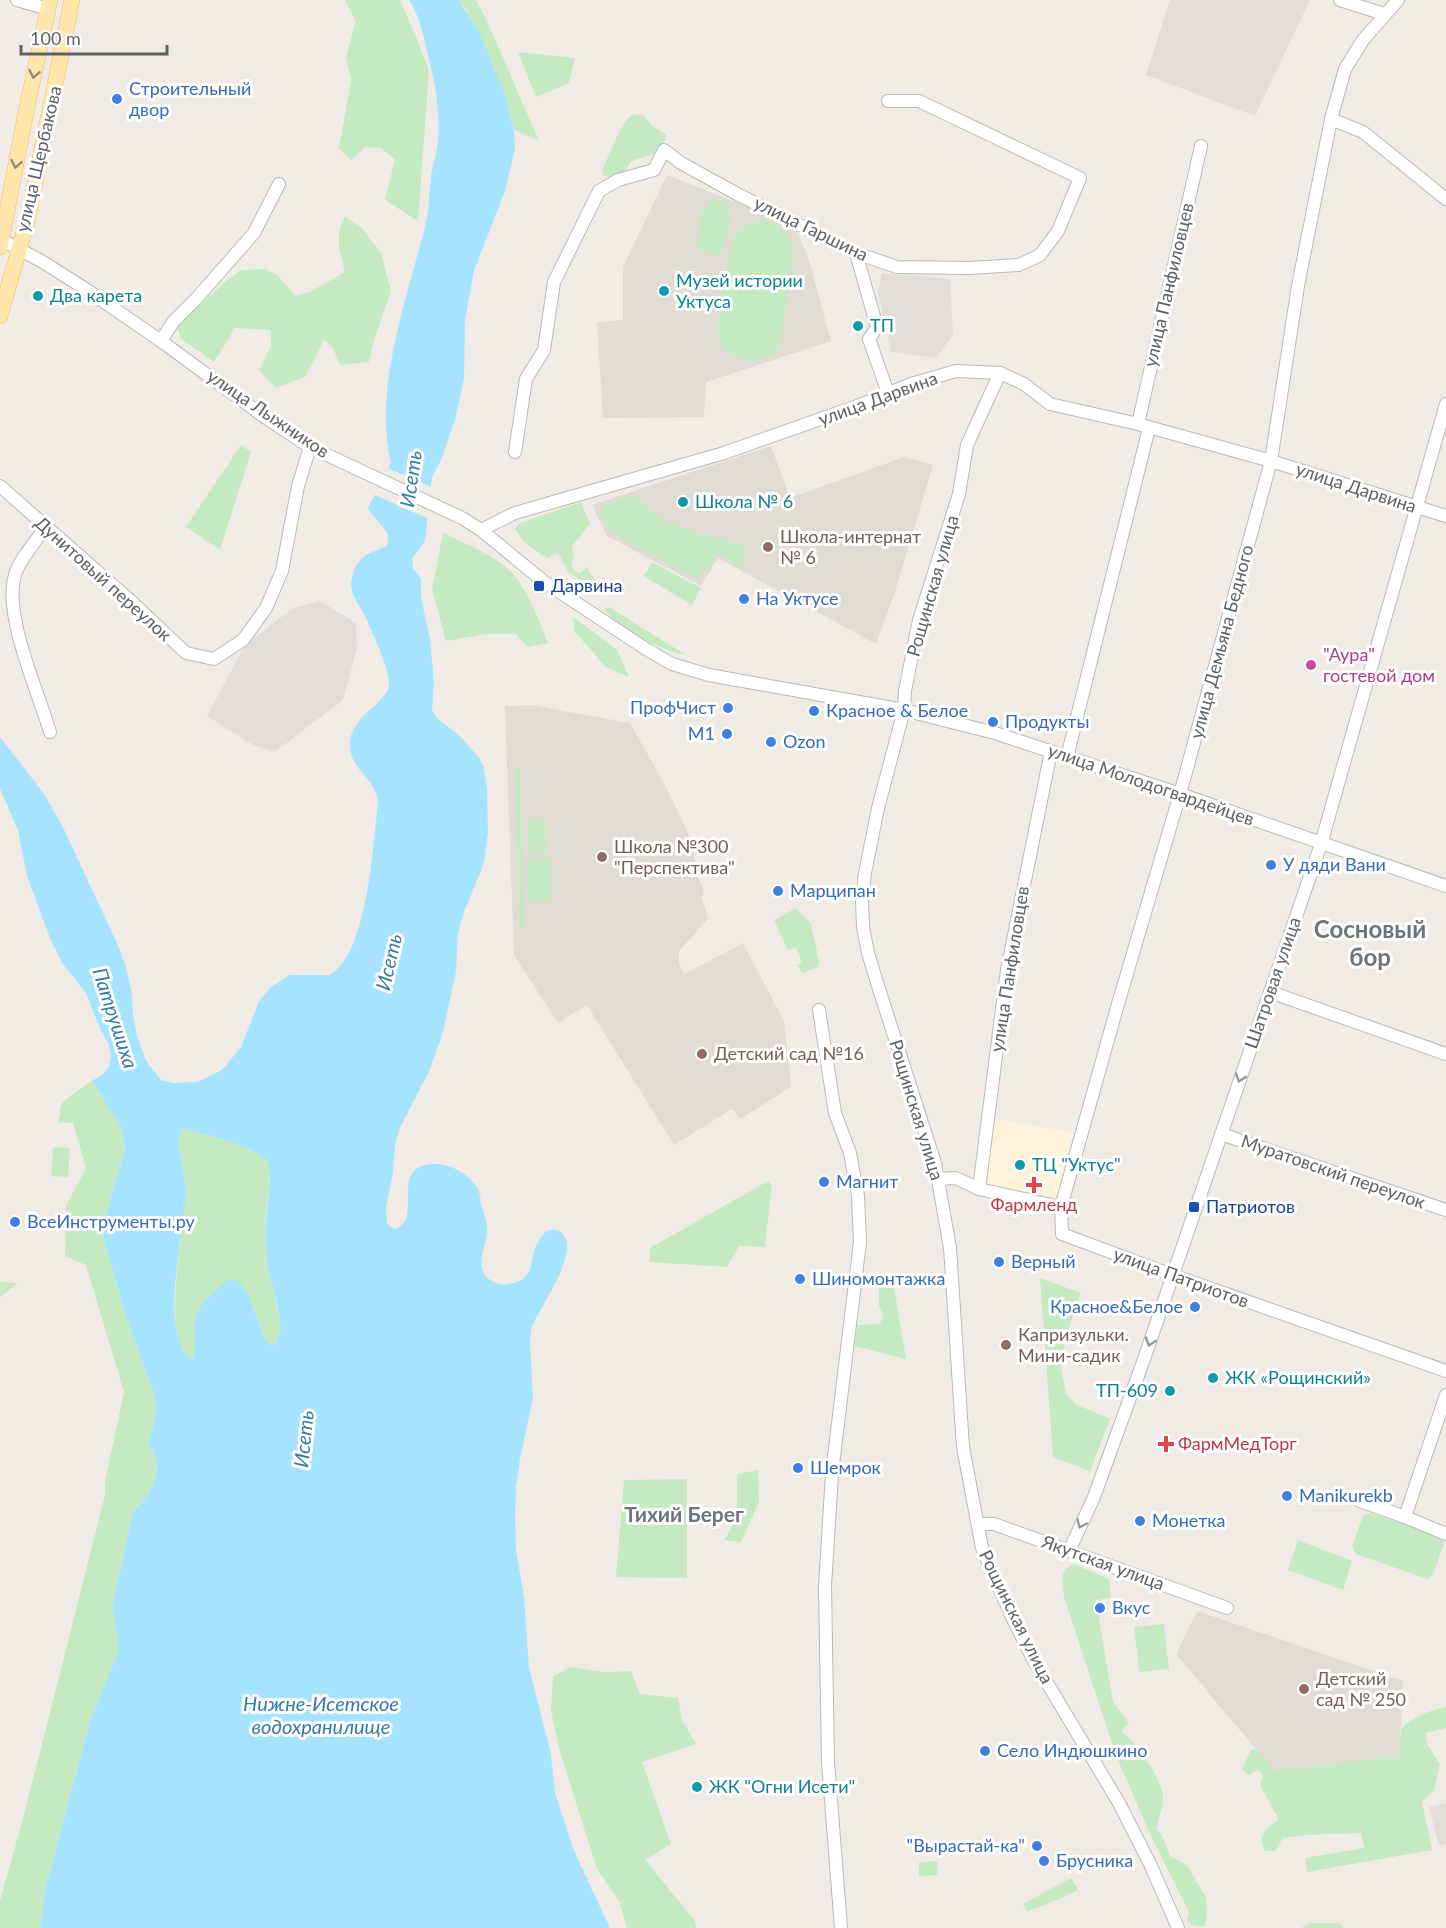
<svg xmlns="http://www.w3.org/2000/svg" width="1446" height="1928" viewBox="0 0 1446 1928" font-family="Lato,sans-serif">
	<style>
		.commercial { fill: #fff2db }
		.industrial { fill: #e1ded9 }
		.education { fill: #e0dbd3 }
		.green { fill: #c5e9c1 }
		.water { fill: #a6e3ff; fill-rule: evenodd }
		.pier { fill: #f0ece5 }
		.lines { fill: none; stroke-linecap: round; stroke-linejoin: round }
		.minor-casing { stroke: #b6b9bd; stroke-width: 14 }
		.major-casing { stroke: #f9b756; stroke-width: 16 }
		.minor { stroke: #fff; stroke-width: 12 }
		.major { stroke: #ffe7ab; stroke-width: 15 }
		.oneway { stroke: #8e8a7b }
		.oneway2 { stroke: #96999c }
		.shop-dot { fill: #3f7fe0; stroke: #fff; stroke-width: 2 }
		.culture-dot { fill: #0f9aa8; stroke: #fff; stroke-width: 2 }
		.education-dot { fill: #8d6e63; stroke: #fff; stroke-width: 2 }
		.transit-dot { fill: #1a4fb4; stroke: #fff; stroke-width: 2 }
		.hotel-dot { fill: #d1479c; stroke: #fff; stroke-width: 2 }
		.health-dot { fill: #e0444e; stroke: #fff; stroke-width: 2 }
		.labels { text-anchor: middle; stroke-width: 6; stroke-linejoin: round; paint-order: stroke }
		.shop-label { font-size: 18px; fill: #366cbe; stroke: #fff; text-anchor: start }
		.street-label { font-size: 18px; fill: #5d6266; stroke: #fff }
		.culture-label { font-size: 18px; fill: #0d838f; stroke: #fff; text-anchor: start }
		.education-label { font-size: 18px; fill: #785e54; stroke: #fff; text-anchor: start }
		.transit-label { font-size: 18px; fill: #164399; stroke: #fff; text-anchor: start }
		.hotel-label { font-size: 18px; fill: #b23c85; stroke: #fff; text-anchor: start }
		.health-label { font-size: 18px; fill: #be3a42; stroke: #fff }
		.water-label { font-size: 20px; font-style: italic; fill: #377aa5; stroke: #fff }
		.quarter-label { font-size: 21px; font-weight: bold; fill: #6e7478; stroke: #fff }
		.district-label { font-size: 24px; font-weight: bold; fill: #6e7478; stroke: #fff }
	</style>
	<rect width="100%" height="100%" fill="#f0ece5"/>
	<polygon class="commercial" points="992,1118 1074,1133 1056,1199 983,1183"/>
	<g class="industrial">
		<polygon points="1170,0 1310,0 1255,116 1146,75"/>
		<polygon points="882,273 950,279 953,335 936,358 891,352 878,293"/>
		<polygon points="320,601 356,623 357,648 343,700 275,752 253,745 207,716 245,645 293,608"/>
		<polygon points="1446,1803 1446,1844 1439,1846 1429,1807"/>
	</g>
	<g class="education">
		<polygon points="667,175 751,208 796,229 808,257 831,341 706,382 704,417 603,418 597,322 623,320 623,267"/>
		<polygon points="771,446 790,498 904,457 933,465 895,592 876,644 718,558 701,586 607,536 592,505"/>
		<polygon points="531,705 630,723 665,785 694,845 695,870 704,891 702,897 708,919 679,951 679,964 684,974 743,943 784,1021 791,1087 740,1119 732,1109 674,1145 587,1005 558,1023 514,955 505,706"/>
		<polygon points="1197,1611 1403,1681 1399,1756 1274,1771 1176,1654"/>
	</g>
	<g class="green">
		<polygon points="345,0 400,0 416,37 429,71 418,221 385,200 395,159 381,148 365,147 351,160 339,148 351,81 346,57 356,21"/>
		<polygon points="459,0 476,0 487,21 539,141 514,130 505,94 465,7"/>
		<polygon points="518,52 575,58 569,83 536,97"/>
		<path d="M634,114L644,116L653,127L666,134V139L654,154L631,161L625,172L611,178L603,175L602,170C610,155 621,120 634,114Z"/>
		<path d="M713,199L728,203C734,220 730,243 718,256L704,253L697,245L703,208Z"/>
		<path d="M345,217L362,228L381,253L391,291L373,343L369,362L340,365L332,346L324,340L305,377L276,388L259,370L271,346V330L235,328L214,362L181,339L177,326L225,282L241,270L266,269L278,276L295,296L310,292L345,272C340,253 334,235 345,217Z"/>
		<polygon points="764,220 780,226 793,244 793,257 782,337 775,354 759,361 745,360 732,355 721,345 717,329 731,243 739,230 747,224"/>
		<polygon points="241,445 251,452 220,550 186,527"/>
		<path d="M635,494C657,522 684,529 716,538C726,541 735,542 744,546L746,551L741,567C733,563 726,556 717,554L715,560L697,578L675,569L639,546L629,544L607,527L599,512L604,505Z"/>
		<polygon points="581,502 590,524 572,546 574,555 571,566 575,571 580,573 587,567 605,595 569,573 558,553 547,558 525,543 515,529 520,523"/>
		<path d="M443,533C463,542 502,559 515,576C530,596 539,620 548,643L528,647L516,634H486L446,641L432,590Z"/>
		<polygon points="652,562 701,588 692,605 644,576"/>
		<path d="M609,607L686,655C663,651 616,629 604,608Z"/>
		<polygon points="573,617 617,650 629,677 606,667 574,631"/>
		<polygon points="515,767 520,767 525,929 520,929"/>
		<polygon points="528,819 546,819 547,854 529,854"/>
		<polygon points="550,859 551,900 528,900 527,860"/>
		<polygon points="796,908 811,924 819,961 818,967 803,973 797,965 802,962 796,947 788,950 774,920"/>
		<path d="M92,1081L121,1127L125,1148L102,1229L103,1237L124,1310L155,1398C157,1415 153,1428 148,1444C167,1465 152,1496 133,1511L112,1608L118,1640V1652L90,1721L45,1890L40,1928H0V1901L24,1815L105,1495V1481L124,1392L86,1265L65,1256L66,1206L86,1168L73,1123L58,1122L62,1102Z"/>
		<path d="M183,1128C210,1137 247,1142 268,1162L270,1172C268,1206 260,1245 270,1279C274,1294 288,1335 274,1345L269,1344L265,1339L249,1297L223,1283C194,1313 194,1313 195,1355L191,1359C159,1338 185,1227 186,1192C186,1172 176,1152 179,1132Z"/>
		<polygon points="53,1147 70,1148 68,1177 51,1176"/>
		<polygon points="768,1181 772,1186 765,1247 739,1246 727,1267 649,1262 650,1248"/>
		<polygon points="1040,1278 1081,1293 1068,1330 1060,1362 1066,1394 1075,1404 1110,1419 1090,1471 1053,1457"/>
		<polygon points="879,1280 893,1281 906,1359 855,1346 857,1325 880,1324 883,1315 879,1306"/>
		<polygon points="0,1282 18,1283 0,1297"/>
		<path d="M758,1470L759,1502L741,1542L723,1540C740,1524 737,1495 737,1474Z"/>
		<polygon points="687,1479 687,1578 616,1577 624,1480"/>
		<polygon points="1370,1513 1440,1536 1444,1543 1433,1575 1427,1579 1356,1554 1352,1546 1363,1516"/>
		<polygon points="1298,1540 1352,1561 1343,1590 1288,1570"/>
		<path d="M1074,1564L1109,1579L1111,1598L1096,1600L1113,1702L1129,1723L1121,1731C1134,1740 1163,1780 1163,1796C1163,1806 1159,1819 1156,1829L1162,1835L1170,1856L1187,1865L1206,1898L1207,1916L1204,1927L1192,1925L1187,1921L1189,1912L1151,1836L1117,1758L1064,1597L1062,1576L1066,1569Z"/>
		<polygon points="1164,1624 1169,1669 1139,1672 1134,1627"/>
		<polygon points="571,1667 604,1672 631,1671 640,1694 678,1698 682,1720 696,1744 642,1762 671,1844 645,1860 695,1921 696,1928 627,1928 619,1901 597,1869 560,1752 551,1711 553,1676"/>
		<path d="M1446,1707V1728L1425,1733L1427,1744L1440,1764L1434,1790L1422,1802L1432,1850L1307,1872L1305,1858L1364,1848L1361,1833L1305,1835L1283,1838L1275,1851H1265L1261,1840C1265,1829 1269,1825 1279,1820L1260,1785L1263,1774L1258,1770L1248,1775L1242,1769L1251,1750L1256,1749L1274,1771L1399,1756L1401,1729C1413,1716 1429,1711 1446,1707Z"/>
		<polygon points="937,1861 938,1875 919,1876 919,1862"/>
		<polygon points="1071,1878 1078,1890 1064,1897 1027,1912 1023,1904"/>
		<polygon points="1311,1923 1339,1923 1344,1928 1301,1928"/>
	</g>
	<path class="water" d="M409,0H459L480,34L505,94L514,130L515,149L505,191L474,271L465,320L464,379L455,420L441,460L432,477L425,541L412,558L413,568L421,579V597L430,639L434,683L432,711L436,717L462,738L480,759L484,768L487,790L488,832L484,863L464,912L458,933L456,972L443,1032L430,1069L399,1130L395,1145L393,1173L386,1208L387,1223L394,1229C425,1222 387,1165 433,1164C451,1163 475,1176 480,1195C481,1198 480,1201 481,1204C483,1213 488,1221 487,1231C487,1245 478,1257 483,1271C490,1289 519,1288 528,1273C532,1267 532,1258 534,1251C537,1243 541,1237 546,1231C552,1229 558,1228 563,1234C580,1255 537,1309 531,1331L530,1341L533,1398L520,1459L516,1487L515,1516L516,1550L524,1597L529,1667L551,1754L555,1793L574,1851L610,1928H40L45,1890L90,1721L118,1652V1640L112,1608L133,1511C152,1496 167,1465 148,1444C153,1428 157,1415 155,1398L124,1310L103,1237L102,1229L125,1148L121,1127L92,1081L103,1074L109,1067L111,1056L109,1044L101,1031L86,993L63,964L51,941L27,876L18,830L0,789V737L42,791L62,825L116,941L126,967L132,994L133,1015L137,1036L146,1061L161,1080L174,1083L197,1082L222,1070L241,1047L259,1001L271,987L290,975H329C368,956 373,842 378,803C377,779 351,771 350,747C347,716 391,702 389,683C388,664 372,632 364,614C359,605 352,596 351,585C351,577 355,565 361,559C367,553 378,550 386,546C395,530 373,521 368,508L391,463C373,392 406,300 424,231C429,213 429,195 431,177C432,165 437,154 438,141C440,114 436,86 429,60C424,39 421,18 409,0ZM183,1128C210,1137 247,1142 268,1162L270,1172C269,1205 261,1242 269,1274C273,1290 289,1334 274,1345L269,1344L265,1339L249,1297L238,1280L229,1279L223,1283L202,1304L195,1317L194,1358L190,1359C158,1326 185,1234 186,1192C186,1171 176,1152 179,1132Z"/>
	<polygon class="pier" points="385,467 434,488 431,520 373,494"/>
	<g class="lines">
		<defs>
			<g id="minor">
				<polyline points="17,0 48,9"/>
				<polyline points="1340,0 1384,14"/>
				<polyline points="1398,0 1363,40 1345,69 1331,119 1298,286 1271,461 1180,794 1118,1004 1061,1207 1062,1234 1172,1275 1446,1371"/>
				<polyline points="1331,119 1363,132 1446,199"/>
				<polyline points="2,240 43,262 87,290 161,341 266,418 310,447 462,518 481,530 543,581 646,649 672,664 709,675 904,710 995,733 1180,794 1446,886"/>
				<polyline points="856,253 877,327 869,339 888,393"/>
				<polyline points="161,341 173,322 197,298 254,233 279,184"/>
				<polyline points="1000,373 967,445 959,494 919,620 905,691 904,710 878,808 865,873 862,901 863,927 868,953 879,989 935,1163 950,1248 963,1447 982,1548 1011,1615 1034,1661 1119,1803 1151,1866 1178,1928"/>
				<polyline points="1138,424 1201,146"/>
				<polyline points="515,452 526,379 544,350 554,282 599,191 618,180 654,170 664,150 681,163 739,195 856,253 897,267 969,268 1019,265 1040,255 1058,231 1080,178 919,101 888,101"/>
				<polyline points="0,486 132,602 186,653 214,659 243,640 266,608 282,571 298,486 310,447"/>
				<path d="M45,528C36,541 19,560 15,575C3,615 38,691 50,732"/>
				<polyline points="481,530 515,513 724,453 860,405 911,384 956,371 1000,373 1024,384 1050,404 1138,424 1271,461 1446,516"/>
				<polyline points="1067,757 1149,428"/>
				<polyline points="1270,992 1446,1054"/>
				<polyline points="819,1010 835,1113 850,1153 858,1196 860,1242 832,1473 825,1586 828,1762 841,1928"/>
				<polyline points="1221,1134 1446,1210"/>
				<polyline points="938,1179 956,1178 979,1189 1061,1207"/>
				<polyline points="979,1189 1007,970 1051,751"/>
				<polyline points="1360,1501 1405,1517 1446,1534"/>
				<polyline points="1405,1517 1446,1395"/>
				<polyline points="978,1524 994,1524 1227,1608"/>
				<polyline points="1069,1551 1094,1497 1143,1362 1321,844 1446,404"/>
			</g>
			<g id="major">
				<polyline points="0,247 27,107 50,0"/>
				<polyline points="0,316 28,218 72,0"/>
			</g>
		</defs>
		<use href="#minor" class="minor-casing"/>
		<use href="#major" class="major-casing"/>
		<use href="#minor" class="minor"/>
		<use href="#major" class="major"/>
	</g>
	<defs><path id="oneway-chevron" d="M-2-3.5L2.5 0L-2 3.5" fill="none" stroke-width="1.6" stroke-linecap="round" stroke-linejoin="round" transform="scale(1.5)"/></defs>
	<g class="oneway">
		<use href="#oneway-chevron" transform="translate(34 74) rotate(102)"/>
		<use href="#oneway-chevron" transform="translate(16 164) rotate(101)"/>
	</g>
	<g class="oneway2">
		<use href="#oneway-chevron" transform="translate(1240 1078) rotate(109)"/>
		<use href="#oneway-chevron" transform="translate(1150 1342) rotate(108)"/>
		<use href="#oneway-chevron" transform="translate(1081 1524) rotate(114)"/>
	</g>
	<g class="shop-dot">
		<circle cx="117" cy="99" r="6"/>
		<circle cx="744" cy="599" r="6"/>
		<circle cx="728" cy="708" r="6"/>
		<circle cx="814" cy="711" r="6"/>
		<circle cx="993" cy="722" r="6"/>
		<circle cx="727" cy="734" r="6"/>
		<circle cx="771" cy="742" r="6"/>
		<circle cx="1271" cy="865" r="6"/>
		<circle cx="778" cy="891" r="6"/>
		<circle cx="824" cy="1182" r="6"/>
		<circle cx="15" cy="1222" r="6"/>
		<circle cx="999" cy="1262" r="6"/>
		<circle cx="800" cy="1279" r="6"/>
		<circle cx="1195" cy="1307" r="6"/>
		<circle cx="798" cy="1468" r="6"/>
		<circle cx="1287" cy="1496" r="6"/>
		<circle cx="1140" cy="1521" r="6"/>
		<circle cx="1100" cy="1608" r="6"/>
		<circle cx="985" cy="1751" r="6"/>
		<circle cx="1037" cy="1846" r="6"/>
		<circle cx="1044" cy="1861" r="6"/>
	</g>
	<g class="culture-dot">
		<circle cx="664" cy="291" r="6"/>
		<circle cx="38" cy="296" r="6"/>
		<circle cx="858" cy="326" r="6"/>
		<circle cx="683" cy="502" r="6"/>
		<circle cx="1020" cy="1165" r="6"/>
		<circle cx="1213" cy="1378" r="6"/>
		<circle cx="1170" cy="1391" r="6"/>
		<circle cx="697" cy="1787" r="6"/>
	</g>
	<g class="education-dot">
		<circle cx="768" cy="547" r="6"/>
		<circle cx="602" cy="857" r="6"/>
		<circle cx="702" cy="1054" r="6"/>
		<circle cx="1006" cy="1345" r="6"/>
		<circle cx="1304" cy="1689" r="6"/>
	</g>
	<g class="transit-dot">
		<rect x="533" y="580" width="12" height="12" rx="3"/>
		<rect x="1188" y="1201" width="12" height="12" rx="3"/>
	</g>
	<circle class="hotel-dot" cx="1311" cy="665" r="6"/>
	<g class="health-dot">
		<path d="M1031 1176h6v6h6v6h-6v6h-6v-6h-6v-6h6z"/>
		<path d="M1163 1435h6v6h6v6h-6v6h-6v-6h-6v-6h6z"/>
	</g>
	<g class="labels">
		<g class="shop-label">
			<text x="129" y="95">Строительный<tspan x="129" dy="21">двор</tspan></text>
			<text x="756" y="605">На Уктусе</text>
			<text x="716" y="714" text-anchor="end">ПрофЧист</text>
			<text x="826" y="717">Красное &amp; Белое</text>
			<text x="1005" y="728">Продукты</text>
			<text x="715" y="740" text-anchor="end">M1</text>
			<text x="783" y="748">Ozon</text>
			<text x="1283" y="871">У дяди Вани</text>
			<text x="790" y="897">Марципан</text>
			<text x="836" y="1188">Магнит</text>
			<text x="27" y="1228">ВсеИнструменты.ру</text>
			<text x="1011" y="1268">Верный</text>
			<text x="812" y="1285">Шиномонтажка</text>
			<text x="1183" y="1313" text-anchor="end">Красное&amp;Белое</text>
			<text x="810" y="1474">Шемрок</text>
			<text x="1299" y="1502">Manikurekb</text>
			<text x="1152" y="1527">Монетка</text>
			<text x="1112" y="1614">Вкус</text>
			<text x="997" y="1757">Село Индюшкино</text>
			<text x="1025" y="1852" text-anchor="end">"Вырастай-ка"</text>
			<text x="1056" y="1867">Брусника</text>
		</g>
		<g class="street-label">
			<text transform="translate(39 159) rotate(-77)" y="6">улица Щербакова</text>
			<text transform="translate(811 229) rotate(26)" y="6">улица Гаршина</text>
			<text transform="translate(1169 285) rotate(-77)" y="6">улица Панфиловцев</text>
			<text transform="translate(878 399) rotate(-20)" y="6">улица Дарвина</text>
			<text transform="translate(268 414) rotate(34)" y="6">улица Лыжников</text>
			<text transform="translate(1356 488) rotate(18)" y="6">улица Дарвина</text>
			<text transform="translate(103 579) rotate(42)" y="6">Дунитовый переулок</text>
			<text transform="translate(933 586) rotate(-74)" y="6">Рощинская улица</text>
			<text transform="translate(1222 642) rotate(-75)" y="6">улица Демьяна Бедного</text>
			<text transform="translate(1151 785) rotate(19)" y="6">улица Молодогвардейцев</text>
			<text transform="translate(1010 969) rotate(-81)" y="6">улица Панфиловцев</text>
			<text transform="translate(1273 983) rotate(-71)" y="6">Шатровая улица</text>
			<text transform="translate(916 1110) rotate(73)" y="6">Рощинская улица</text>
			<text transform="translate(1333 1172) rotate(19)" y="6">Муратовский переулок</text>
			<text transform="translate(1181 1278) rotate(20)" y="6">улица Патриотов</text>
			<text transform="translate(1103 1563) rotate(20)" y="6">Якутская улица</text>
			<text transform="translate(1016 1617) rotate(64)" y="6">Рощинская улица</text>
		</g>
		<g class="culture-label">
			<text x="676" y="287">Музей истории<tspan x="676" dy="21">Уктуса</tspan></text>
			<text x="50" y="302">Два карета</text>
			<text x="870" y="332">ТП</text>
			<text x="695" y="508">Школа № 6</text>
			<text x="1032" y="1171">ТЦ "Уктус"</text>
			<text x="1225" y="1384">ЖК «Рощинский»</text>
			<text x="1158" y="1397" text-anchor="end">ТП-609</text>
			<text x="709" y="1793">ЖК "Огни Исети"</text>
		</g>
		<g class="education-label">
			<text x="780" y="543">Школа-интернат<tspan x="780" dy="21">№ 6</tspan></text>
			<text x="614" y="853">Школа №300<tspan x="614" dy="21">"Перспектива"</tspan></text>
			<text x="714" y="1060">Детский сад №16</text>
			<text x="1018" y="1341">Капризульки.<tspan x="1018" dy="21">Мини-садик</tspan></text>
			<text x="1316" y="1685">Детский<tspan x="1316" dy="21">сад № 250</tspan></text>
		</g>
		<g class="transit-label">
			<text x="551" y="592">Дарвина</text>
			<text x="1206" y="1213">Патриотов</text>
		</g>
		<g class="hotel-label">
			<text x="1323" y="661">"Аура"<tspan x="1323" dy="21">гостевой дом</tspan></text>
		</g>
		<g class="health-label">
			<text x="1034" y="1211">Фармленд</text>
			<text x="1178" y="1450" text-anchor="start">ФармМедТорг</text>
		</g>
		<g class="water-label">
			<text transform="translate(411 479) rotate(-82)" y="7">Исеть</text>
			<text transform="translate(389 962) rotate(-77)" y="7">Исеть</text>
			<text transform="translate(115 1018) rotate(72)" y="7">Патрушиха</text>
			<text transform="translate(304 1439) rotate(-84)" y="7">Исеть</text>
			<text x="321" y="1711">Нижне-Исетское<tspan x="321" dy="23">водохранилище</tspan></text>
		</g>
		<g class="quarter-label">
			<text x="684" y="1522">Тихий Берег</text>
		</g>
		<g class="district-label">
			<text x="1370" y="938">Сосновый<tspan x="1370" dy="28">бор</tspan></text>
		</g>
	</g>
	<path d="M21 45v9h146v-9" fill="none" stroke="#5d6266" stroke-width="3"/>
	<text x="30" y="45" font-size="18" fill="#5d6266" stroke="#ffffff" stroke-width="4.5" paint-order="stroke">100 m</text>
</svg>
